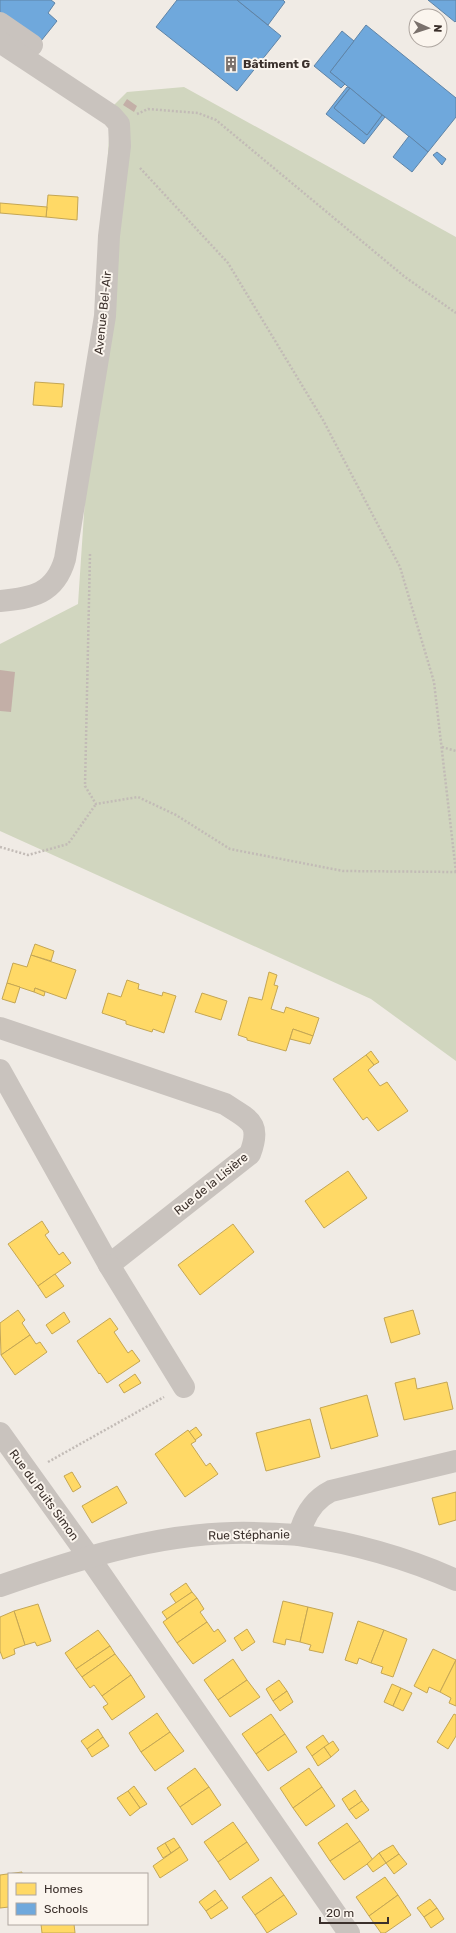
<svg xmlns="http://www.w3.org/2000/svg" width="456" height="1933" viewBox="0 0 456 1933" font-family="Rubik,sans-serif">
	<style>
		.green { fill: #d1d6bf }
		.homes { fill: #ffd966; stroke: #c4a654 }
		.schools { fill: #6fa8dc; stroke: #5f84a7 }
		.building { fill: #c3afa7 }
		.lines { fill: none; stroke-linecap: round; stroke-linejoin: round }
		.path { stroke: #c2bbb6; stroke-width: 2.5; stroke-dasharray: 2 2; stroke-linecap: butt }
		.minor { stroke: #c9c3be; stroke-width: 22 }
		.labels { text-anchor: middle; stroke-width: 4; stroke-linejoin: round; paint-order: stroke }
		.poi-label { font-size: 12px; font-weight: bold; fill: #3b302b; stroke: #fbf5ee; text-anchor: start }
		.street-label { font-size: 12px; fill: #3b302b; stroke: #fbf5ee }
	</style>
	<rect width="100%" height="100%" fill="#f0ebe5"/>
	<polygon class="green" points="184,87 456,237 456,1061 371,999 0,831 0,644 78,604 111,108 127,92"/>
	<g class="homes">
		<polygon points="48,195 78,197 77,220 46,217"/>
		<polygon points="0,203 47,207 46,217 0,213"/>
		<polygon points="35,382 64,384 62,407 33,405"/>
		<polygon points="35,944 54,951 51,961 31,955"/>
		<polygon points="31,955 76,970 66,999 35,988 34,992 7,983 13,963 27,967"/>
		<polygon points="269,972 277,975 274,985 278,986 271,1009 284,1013 286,1007 319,1018 313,1036 293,1029 286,1051 247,1040 247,1038 238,1035 249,997 262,1000"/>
		<polygon points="127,980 139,984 138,989 162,996 163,992 176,996 164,1033 153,1029 152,1032 126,1024 126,1021 102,1013 108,993 121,997"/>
		<polygon points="7,983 20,987 15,1003 2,999"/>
		<polygon points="35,988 45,992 44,996 34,992"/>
		<polygon points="202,993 227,1001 221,1020 195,1012"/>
		<polygon points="293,1029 313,1036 310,1044 290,1039"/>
		<polygon points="371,1051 379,1062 374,1065 366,1055"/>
		<polygon points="366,1055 374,1065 368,1070 380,1086 387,1082 408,1111 378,1131 367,1117 363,1120 333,1079"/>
		<polygon points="348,1171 367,1198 324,1228 305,1201"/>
		<polygon points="42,1221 49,1232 45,1235 59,1255 63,1252 71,1263 38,1286 8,1244"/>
		<polygon points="233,1224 254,1252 200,1295 178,1265"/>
		<polygon points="55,1274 64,1286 46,1298 38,1286"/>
		<polygon points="18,1310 25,1320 22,1323 30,1335 1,1355 0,1323"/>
		<polygon points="413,1310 420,1334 391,1343 384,1318"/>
		<polygon points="64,1312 70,1322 52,1334 46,1325"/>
		<polygon points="110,1318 118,1329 114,1332 128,1353 132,1350 140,1361 107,1383 100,1373 99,1374 77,1341"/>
		<polygon points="30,1335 36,1344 40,1342 47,1352 15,1375 1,1355"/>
		<polygon points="135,1374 141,1383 124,1393 119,1385"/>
		<polygon points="415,1378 417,1389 447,1382 453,1409 404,1420 395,1383"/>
		<polygon points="367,1395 378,1436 331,1449 320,1408"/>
		<polygon points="310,1419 320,1457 266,1471 256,1433"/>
		<polygon points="196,1427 202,1435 195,1440 189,1432"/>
		<polygon points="188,1430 196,1441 191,1444 206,1466 210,1463 218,1474 185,1497 155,1454"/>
		<polygon points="72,1472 81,1487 73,1492 64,1476"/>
		<polygon points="117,1486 127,1503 92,1523 82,1506"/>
		<polygon points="456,1492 456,1520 439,1525 432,1498"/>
		<polygon points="186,1583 192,1592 176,1603 170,1594"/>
		<polygon points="192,1592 197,1598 167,1619 162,1612"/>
		<polygon points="197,1598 204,1609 200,1612 207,1622 177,1643 163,1622"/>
		<polygon points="283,1601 308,1607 300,1642 286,1639 285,1645 273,1642"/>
		<polygon points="38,1604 51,1641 37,1646 35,1642 25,1645 14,1611"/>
		<polygon points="308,1607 333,1613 323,1653 309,1650 311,1645 300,1642"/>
		<polygon points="14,1611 25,1645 14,1649 15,1654 3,1659 0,1651 0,1617"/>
		<polygon points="358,1621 384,1630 371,1663 359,1658 357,1664 345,1660"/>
		<polygon points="207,1622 214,1632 218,1629 226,1641 193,1664 177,1643"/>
		<polygon points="247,1629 255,1642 242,1651 234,1638"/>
		<polygon points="98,1630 110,1646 76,1669 65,1653"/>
		<polygon points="384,1630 407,1639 393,1677 381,1673 383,1667 371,1663"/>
		<polygon points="110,1646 115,1654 82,1677 76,1669"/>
		<polygon points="433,1649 456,1660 440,1692 429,1687 427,1693 414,1686"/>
		<polygon points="115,1654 131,1675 102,1696 94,1685 90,1688 82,1677"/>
		<polygon points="233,1659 247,1680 218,1700 204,1680"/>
		<polygon points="456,1660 456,1706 449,1703 451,1698 440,1692"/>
		<polygon points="131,1675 145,1697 112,1720 103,1707 108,1704 102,1696"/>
		<polygon points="247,1680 260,1697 230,1717 218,1700"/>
		<polygon points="279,1680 287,1691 273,1701 266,1689"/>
		<polygon points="392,1684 401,1688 393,1706 384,1702"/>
		<polygon points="401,1688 412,1693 403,1711 393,1706"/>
		<polygon points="287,1691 293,1702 280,1711 273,1701"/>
		<polygon points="157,1713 170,1732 141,1752 129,1733"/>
		<polygon points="271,1714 285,1734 256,1754 242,1734"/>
		<polygon points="454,1714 456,1715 456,1736 448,1749 437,1742"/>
		<polygon points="98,1729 103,1737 87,1749 81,1741"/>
		<polygon points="170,1732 184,1751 155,1771 141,1752"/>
		<polygon points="285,1734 297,1752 268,1771 256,1754"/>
		<polygon points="323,1735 329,1744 312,1756 306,1747"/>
		<polygon points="103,1737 109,1746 92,1757 87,1749"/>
		<polygon points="333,1741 339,1750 331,1757 324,1747"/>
		<polygon points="324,1747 331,1757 318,1766 312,1756"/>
		<polygon points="195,1768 209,1787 180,1807 167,1788"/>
		<polygon points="309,1768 322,1787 293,1808 280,1788"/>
		<polygon points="134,1786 147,1804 140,1808 128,1791"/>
		<polygon points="209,1787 221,1805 192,1825 180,1807"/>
		<polygon points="322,1787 335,1806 306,1826 293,1808"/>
		<polygon points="355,1790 362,1801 349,1810 342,1799"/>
		<polygon points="128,1791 140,1808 130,1816 117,1798"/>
		<polygon points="362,1801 369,1810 356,1819 349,1810"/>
		<polygon points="233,1822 247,1842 218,1862 204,1842"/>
		<polygon points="347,1823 360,1841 330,1861 318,1843"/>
		<polygon points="174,1838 180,1847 171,1853 165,1843"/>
		<polygon points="360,1841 373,1860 344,1880 330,1861"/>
		<polygon points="247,1842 259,1860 230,1880 218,1862"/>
		<polygon points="165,1843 171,1853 163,1858 157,1848"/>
		<polygon points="393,1845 399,1854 386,1863 379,1853"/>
		<polygon points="180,1847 188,1860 160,1878 153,1866"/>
		<polygon points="379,1853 386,1863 373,1872 367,1864"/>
		<polygon points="399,1854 407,1864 394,1874 386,1863"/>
		<polygon points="22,1872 22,1874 9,1874 9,1907 0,1908 0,1875"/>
		<polygon points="271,1877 284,1895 255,1915 242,1897"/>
		<polygon points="385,1877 398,1895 369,1916 356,1897"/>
		<polygon points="215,1890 222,1900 206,1911 199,1902"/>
		<polygon points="284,1895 297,1914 267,1933 255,1915"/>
		<polygon points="398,1895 411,1915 385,1933 381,1933 369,1916"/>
		<polygon points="430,1899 437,1908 424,1917 417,1908"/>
		<polygon points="222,1900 228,1908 211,1919 206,1911"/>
		<polygon points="437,1908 444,1919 431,1928 424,1917"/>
		<polygon points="41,1924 74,1924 75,1933 42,1933"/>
	</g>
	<g class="schools">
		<polygon points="0,0 51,0 55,3 48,13 57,21 41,41 0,13"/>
		<polygon points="177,0 237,0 281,36 237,91 156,27"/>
		<polygon points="237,0 283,0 285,2 268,25"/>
		<polygon points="428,0 456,0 456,21 455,22"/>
		<polygon points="366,25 456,98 456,117 428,152 330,72"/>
		<polygon points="342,31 354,41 330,72 345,84 341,88 314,66"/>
		<polygon points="347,87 350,88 334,108 367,135 382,115 385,117 364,144 326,114"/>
		<polygon points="350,88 382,115 367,135 334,108"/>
		<polygon points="409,136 428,152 412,172 393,157"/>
		<polygon points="437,152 446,159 442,165 433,155"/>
	</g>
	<g class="building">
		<polygon points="127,99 137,106 134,112 123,105"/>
		<polygon points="0,670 15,672 11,712 0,711"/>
	</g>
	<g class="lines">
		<g class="path">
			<polyline points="137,114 148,109 198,113 216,120 405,277 456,313"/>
			<polyline points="140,168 228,263 323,420 400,567 434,682 456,872"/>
			<polyline points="90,554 85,786 96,804 138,797 176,815 230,849 343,871 456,872"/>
			<polyline points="442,747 456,751"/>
			<polyline points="0,847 28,855 68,844 96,804"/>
			<polyline points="48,1462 164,1397"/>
		</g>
		<g class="minor">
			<polyline points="0,23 32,45"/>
			<path d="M0,42L112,116L119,124L120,146L109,236L105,316L65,559C55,594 32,598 0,601"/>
			<path d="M0,1028L225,1104C249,1120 262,1122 250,1154L109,1265L0,1070"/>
			<polyline points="109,1265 184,1387"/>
			<polyline points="0,1433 89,1557 349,1933"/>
			<path d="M299,1535C352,1543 407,1558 456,1580"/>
			<path d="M0,1586C75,1560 152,1535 232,1533C255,1532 277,1534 299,1535C304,1516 313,1500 331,1491L456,1461"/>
		</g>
	</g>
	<defs>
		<symbol id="building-bare" viewBox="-9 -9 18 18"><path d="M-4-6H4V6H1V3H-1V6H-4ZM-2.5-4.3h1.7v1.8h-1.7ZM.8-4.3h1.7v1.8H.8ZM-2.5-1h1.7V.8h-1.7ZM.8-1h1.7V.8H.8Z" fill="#7a716c" stroke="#fbf5ee" stroke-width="2.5" paint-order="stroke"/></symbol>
	</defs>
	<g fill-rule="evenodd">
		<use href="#building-bare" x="220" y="53" width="22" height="22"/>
	</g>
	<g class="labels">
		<g class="poi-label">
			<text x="243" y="68">Bâtiment G</text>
		</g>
		<g class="street-label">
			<text transform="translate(103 313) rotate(-84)" y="4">Avenue Bel-Air</text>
			<text transform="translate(211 1184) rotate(-39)" y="4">Rue de la Lisière</text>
			<text transform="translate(44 1495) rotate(54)" y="4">Rue du Puits Simon</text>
			<text transform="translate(249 1535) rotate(-1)" y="4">Rue Stéphanie</text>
		</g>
	</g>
	<rect x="8" y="1873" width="140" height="52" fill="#fbf5ee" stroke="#aea6a0"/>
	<rect x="16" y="1883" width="20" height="12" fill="#ffd966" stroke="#aea6a0"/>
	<text x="44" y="1893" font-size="12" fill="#3b302b">Homes</text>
	<rect x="16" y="1903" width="20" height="12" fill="#6fa8dc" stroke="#aea6a0"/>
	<text x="44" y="1913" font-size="12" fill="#3b302b">Schools</text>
	<g transform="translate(428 28) rotate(93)"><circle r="19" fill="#fbf5ee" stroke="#aea6a0"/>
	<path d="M0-3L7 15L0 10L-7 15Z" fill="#7a716c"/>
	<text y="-6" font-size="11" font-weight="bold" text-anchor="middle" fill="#3b302b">N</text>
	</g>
	<path d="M320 1917v6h68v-6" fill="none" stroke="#3b302b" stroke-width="2"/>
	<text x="326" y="1917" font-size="12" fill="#3b302b" stroke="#fbf5ee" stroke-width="3" paint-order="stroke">20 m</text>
</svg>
